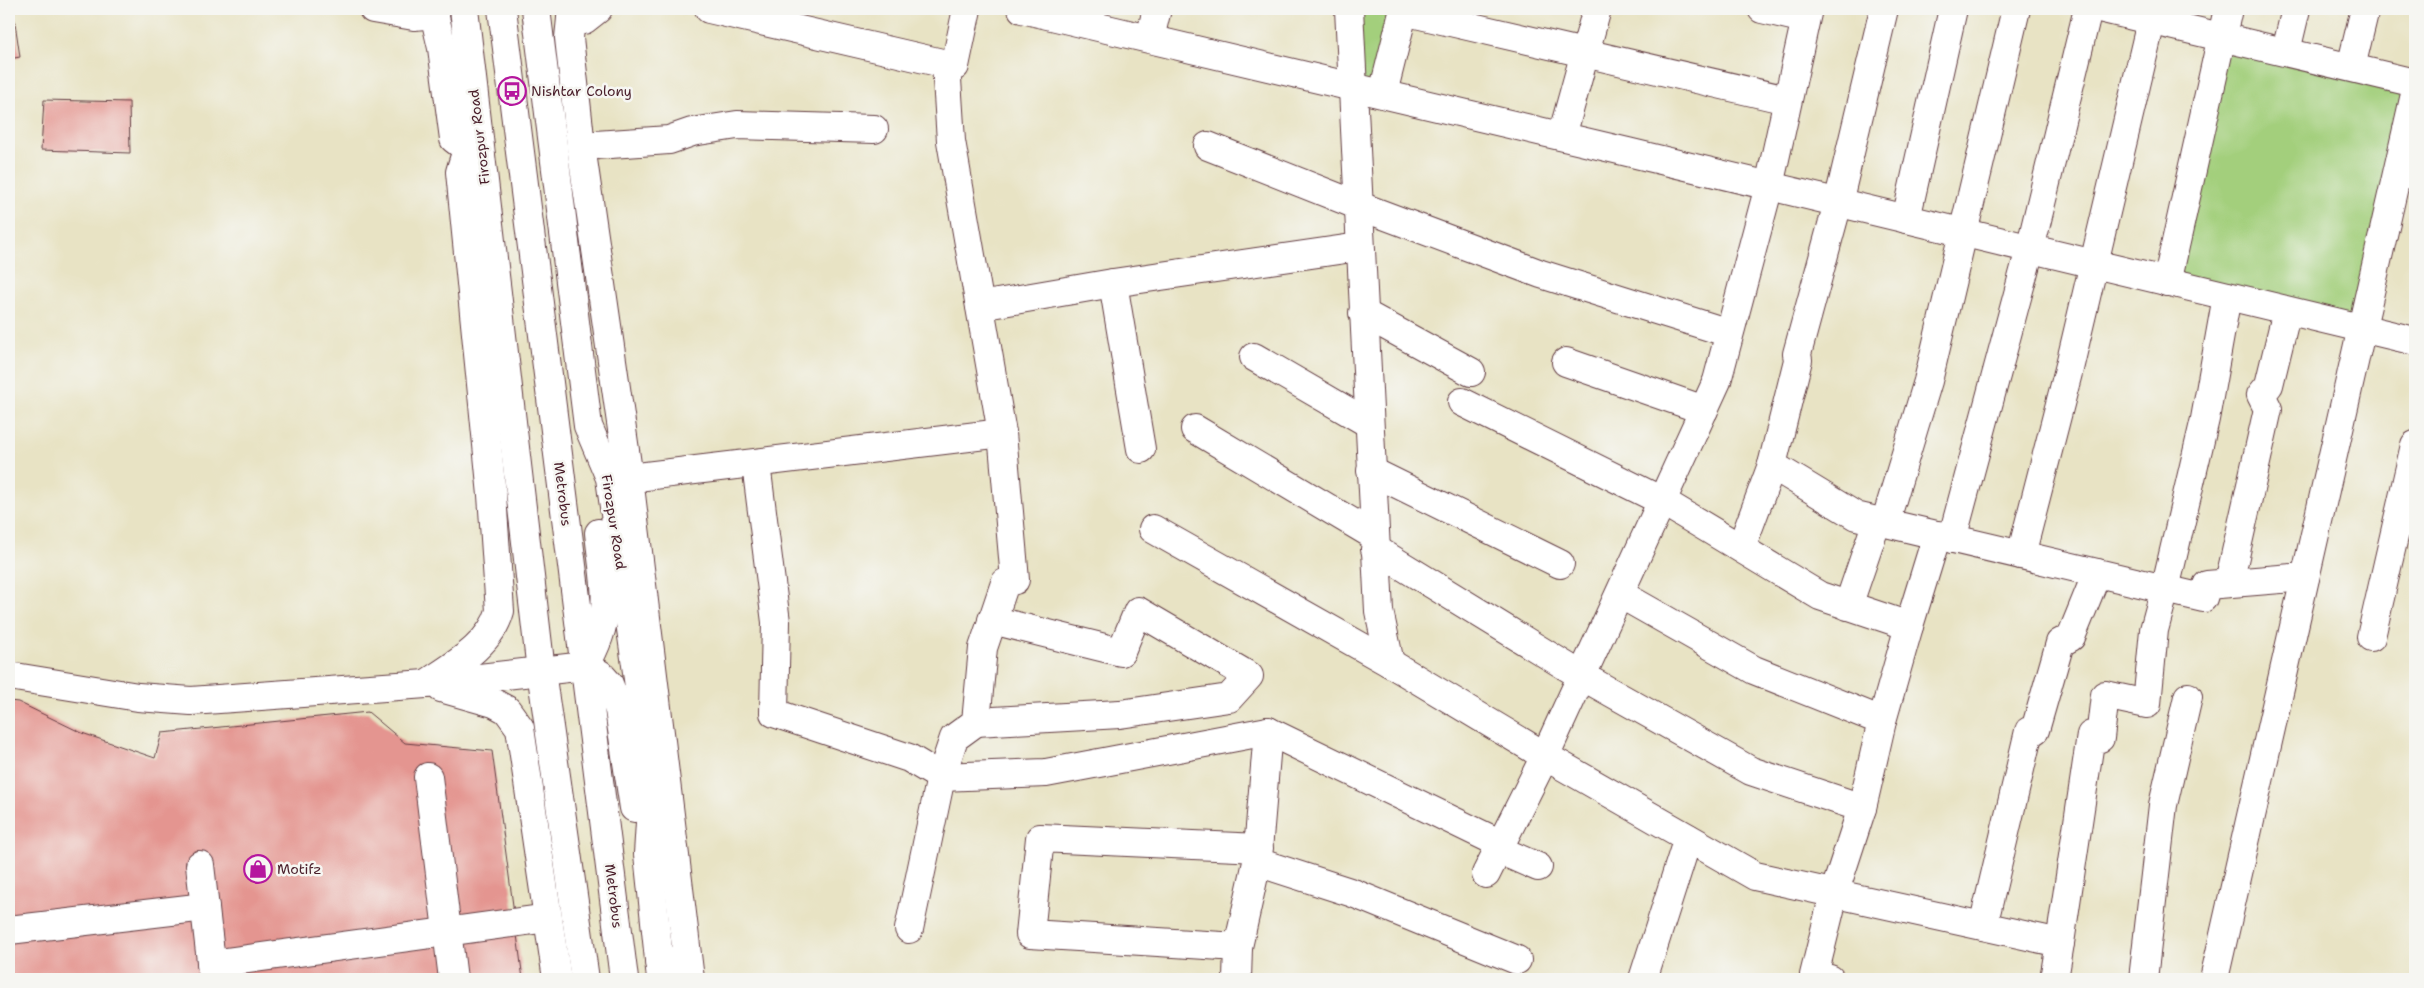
<svg xmlns="http://www.w3.org/2000/svg" width="2424" height="988" viewBox="0 0 2424 988" font-family="'Shantell Sans',sans-serif">
	<style>
		.green { fill: #a3cf7b; stroke: #767753 }
		.building { fill: #e49590 }
		.lines { fill: none; stroke-linecap: round; stroke-linejoin: round }
		.minor-casing { stroke: #623c42; stroke-width: 30 }
		.major-casing { stroke: #623c42; stroke-width: 30 }
		.minor { stroke: #fff; stroke-width: 28 }
		.major { stroke: #fff; stroke-width: 28 }
		.labels { text-anchor: middle; stroke-width: 5; stroke-linejoin: round; paint-order: stroke }
		.poi-label { font-size: 14px; fill: #4a1f2b; stroke: #f6f6f2; text-anchor: start }
		.street-label { font-size: 14px; fill: #4a1f2b; stroke: #f6f6f2 }
	</style>
	<rect width="100%" height="100%" fill="#f6f6f2"/>
	<filter id="ink" filterUnits="userSpaceOnUse"><feTurbulence type="fractalNoise" baseFrequency=".02" numOctaves="2"/><feDisplacementMap in="SourceGraphic" scale="10" xChannelSelector="R" yChannelSelector="G"/><feConvolveMatrix kernelMatrix="1 2 1 2 8 2 1 2 1" color-interpolation-filters="sRGB"/></filter>
	<filter id="wash" filterUnits="userSpaceOnUse"><feTurbulence type="fractalNoise" baseFrequency=".0096" numOctaves="4" result="noise"/><feDisplacementMap in="SourceGraphic" scale="20" xChannelSelector="R" yChannelSelector="G"/><feGaussianBlur stdDeviation="1.12" result="paint"/><feColorMatrix in="noise" values="0 0 0 0 0 0 0 0 0 0 0 0 0 0 0 0 0 1.4 0 .05"/><feComposite in="paint" operator="in"/></filter>
	<g filter="url(#wash)">
		<rect width="100%" height="100%" fill="#e8e3c4"/>
		<g class="green">
			<polygon points="1349,9 1404,9 1383,93 1352,86"/>
			<polygon points="2221,36 2415,83 2361,328 2167,282"/>
		</g>
		<g id="blocks">
			<g class="building">
				<polygon points="9,9 13,9 20,57 9,59"/>
				<polygon points="44,100 129,102 130,153 41,150"/>
				<polygon points="9,701 18,702 82,733 155,758 162,733 368,712 405,743 492,751 523,979 9,979"/>
			</g>
		</g>
	</g>
	<g filter="url(#ink)">
		<use href="#blocks" fill-opacity="0" stroke="#623c42" stroke-width="1"/>
		<g class="lines">
			<defs>
				<g id="minor">
					<polyline points="373,9 414,16 435,14"/>
					<polyline points="433,9 442,48 454,139 467,149 480,151"/>
					<polyline points="502,9 624,979"/>
					<polyline points="572,9 569,38 581,146 629,478 690,979"/>
					<polyline points="709,9 955,66 967,9"/>
					<path d="M1022,9C1487,116 1951,231 2415,341"/>
					<polyline points="1349,9 1379,611 1390,663"/>
					<polyline points="1762,9 1805,19"/>
					<polyline points="1808,9 1769,186 1717,381 1545,756 1755,876 2060,943 2054,979"/>
					<polyline points="2103,9 2415,83"/>
					<polyline points="1403,11 1787,100"/>
					<polyline points="571,19 584,20 598,9"/>
					<polyline points="1150,38 1157,9"/>
					<polyline points="2286,51 2296,9"/>
					<polyline points="2351,67 2365,9"/>
					<polyline points="1383,93 1404,9"/>
					<polyline points="1562,136 1597,9"/>
					<polyline points="581,146 669,140 692,132 737,125 874,129"/>
					<polyline points="1208,146 1357,205 1541,274 1729,333"/>
					<polyline points="1906,219 1953,9"/>
					<polyline points="2167,282 2228,9"/>
					<polyline points="1113,283 1141,449"/>
					<polyline points="980,306 1113,283 1359,247"/>
					<polyline points="1363,313 1471,372"/>
					<polyline points="1254,357 1368,423"/>
					<polyline points="1566,362 1704,410"/>
					<polyline points="1462,402 1662,501 1820,596 1909,626 1882,721"/>
					<polyline points="1195,429 1375,536"/>
					<polyline points="756,464 776,622 774,713 909,758 941,777 1046,773 1268,731 1501,844"/>
					<polyline points="1772,465 1798,360 1797,354 1838,203 1884,9"/>
					<polyline points="1371,471 1560,564"/>
					<polyline points="629,478 1002,433"/>
					<polyline points="1885,523 1928,381 2016,9"/>
					<polyline points="1153,529 1390,663 1545,756 1486,874"/>
					<polyline points="1952,539 2030,249 2088,9"/>
					<polyline points="1741,548 1772,465 1856,516 2203,598 2207,585 2305,577"/>
					<polyline points="1375,549 1582,676 1751,771 1862,808 1834,894 1814,975 1830,979"/>
					<polyline points="2021,555 2069,369 2154,9"/>
					<polyline points="2229,583 2268,409 2261,395 2269,385 2287,311"/>
					<polyline points="1620,594 1754,670 1882,721 1862,808"/>
					<polyline points="1848,606 1877,521"/>
					<polyline points="1909,626 1937,535"/>
					<polyline points="2371,637 2415,445"/>
					<polyline points="9,676 138,697 191,701 426,684 541,671"/>
					<path d="M426,684C454,665 491,645 500,611L492,495L460,172L464,159L480,151"/>
					<polyline points="441,688 494,703 507,710 520,728 557,979"/>
					<polyline points="976,722 1120,714 1229,698 1249,676 1138,611 1121,652 992,620"/>
					<polyline points="428,777 453,979"/>
					<polyline points="1499,850 1538,867"/>
					<polyline points="1257,862 1353,893 1517,960"/>
					<polyline points="200,865 213,979"/>
					<polyline points="1983,926 2029,731 2035,730 2060,643 2071,637 2097,573"/>
					<polyline points="909,929 941,777 954,738 976,722 983,648 1005,583 1015,580 1002,433 951,141 946,64"/>
					<polyline points="9,930 205,907"/>
					<polyline points="2060,943 2091,735 2100,738 2105,695 2147,704 2154,630 2165,589 2205,419 2227,296"/>
					<polyline points="1238,947 1030,934 1040,838 1259,848"/>
					<polyline points="211,964 548,918"/>
					<polyline points="1237,979 1238,947 1257,862 1268,731"/>
					<polyline points="1643,979 1688,838"/>
					<polyline points="2143,979 2163,805 2188,697"/>
					<polyline points="2214,979 2415,94"/>
				</g>
				<g id="major">
					<polyline points="464,9 541,671 585,979"/>
					<polyline points="536,9 588,426 610,478 642,708 651,806 648,854 661,979"/>
					<path d="M585,666C615,614 605,589 599,533"/>
					<polyline points="541,671 585,666 600,674 609,684 619,710 634,808"/>
					<polyline points="659,962 687,960"/>
				</g>
			</defs>
			<use href="#minor" class="minor-casing"/>
			<use href="#major" class="major-casing"/>
			<use href="#minor" class="minor"/>
			<use href="#major" class="major"/>
		</g>
	</g>
	<defs>
		<symbol id="bus-ring" viewBox="-11 -11 22 22"><circle r="9.5" fill="#f6f6f2" stroke="#b5179e" stroke-width="1.5"/><path d="M-5-6H5V4H4V6H2V4H-2V6H-4V4H-5ZM-3.5-4V0h7V-4ZM-3.5 1.2v1.5H-2V1.2ZM2 1.2v1.5H3.5V1.2Z" fill="#b5179e"/></symbol>
		<symbol id="shop-ring" viewBox="-11 -11 22 22"><circle r="9.5" fill="#f6f6f2" stroke="#b5179e" stroke-width="1.5"/><path d="M-5-2.5h2.3a2.7 3.5 0 0 1 5.4 0H5L5.5 6h-11ZM-1.5-2.5h3a1.5 2.3 0 0 0-3 0Z" fill="#b5179e"/></symbol>
	</defs>
	<g fill-rule="evenodd">
		<use href="#bus-ring" x="496" y="75" width="32" height="32"/>
		<use href="#shop-ring" x="242" y="853" width="32" height="32"/>
	</g>
	<g class="labels">
		<g class="poi-label">
			<text x="531" y="96">Nishtar Colony</text>
			<text x="277" y="874">Motifz</text>
		</g>
		<g class="street-label">
			<text transform="translate(479 137) rotate(-97)" y="5">Firozpur Road</text>
			<text transform="translate(563 494) rotate(83)" y="5">Metrobus</text>
			<text transform="translate(614 522) rotate(81)" y="5">Firozpur Road</text>
			<text transform="translate(614 896) rotate(83)" y="5">Metrobus</text>
		</g>
	</g>
	<rect width="2424" height="988" fill="none" stroke="#f6f6f2" stroke-width="30"/>
</svg>
